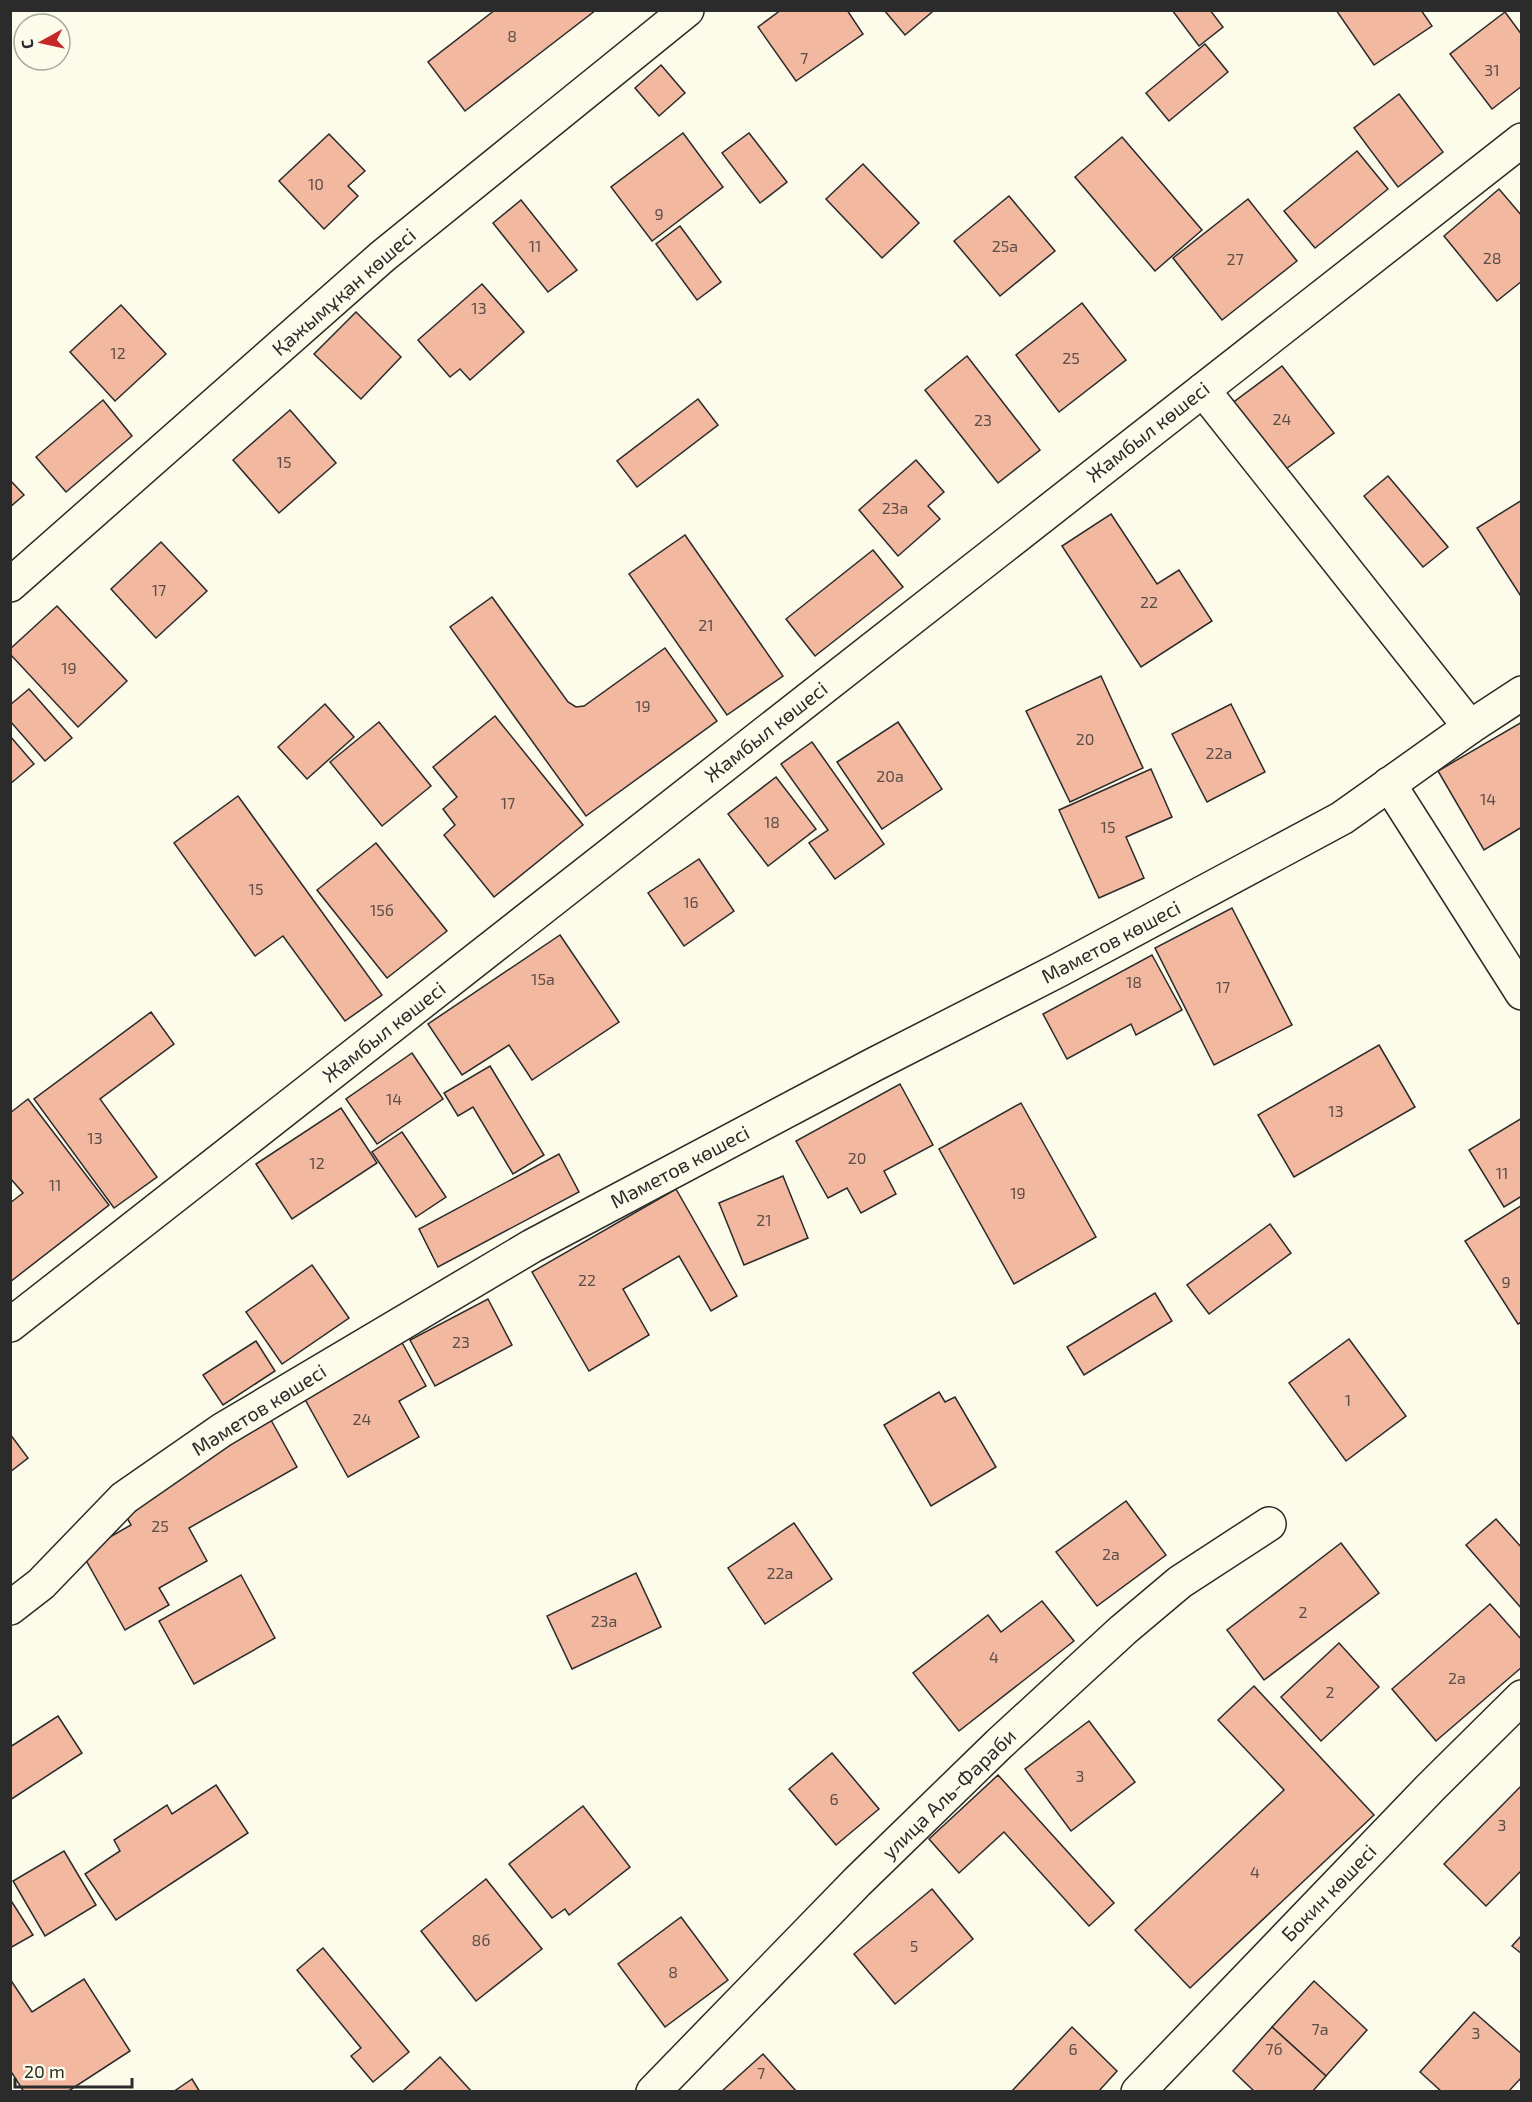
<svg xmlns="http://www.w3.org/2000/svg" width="1532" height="2102" viewBox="0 0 1532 2102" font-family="'Exo 2',sans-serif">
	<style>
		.building { fill: #f2b8a0; stroke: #2b2b2b; stroke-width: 1.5 }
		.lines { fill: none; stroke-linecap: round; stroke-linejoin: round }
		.minor-casing { stroke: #2b2b2b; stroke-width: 36 }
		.minor { stroke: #fdfbea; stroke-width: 33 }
		.labels { text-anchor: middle; stroke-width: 4.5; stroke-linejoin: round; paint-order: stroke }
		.number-label { font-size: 16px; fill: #5d4e48 }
		.street-label { font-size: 20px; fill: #2b2b2b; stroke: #fdfbea }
	</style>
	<rect width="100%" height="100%" fill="#fdfbea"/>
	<g class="building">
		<polygon points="495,10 596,10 465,111 428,62"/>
		<polygon points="781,10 847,10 863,34 796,81 758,27"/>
		<polygon points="884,10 931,10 932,12 905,35"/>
		<polygon points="1172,10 1210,10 1223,27 1199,46"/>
		<polygon points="1336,10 1421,10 1432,26 1374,65"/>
		<polygon points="1505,12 1522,35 1522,86 1492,109 1450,54"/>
		<polygon points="1205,44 1228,72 1169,121 1146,93"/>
		<polygon points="661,65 685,93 659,116 635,88"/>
		<polygon points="1399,94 1443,152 1398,187 1354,128"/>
		<polygon points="683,133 723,187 652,241 611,187"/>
		<polygon points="749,133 787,182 760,203 722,153"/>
		<polygon points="329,134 365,171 348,186 358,196 324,229 279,181"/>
		<polygon points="1122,137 1202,230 1155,271 1075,177"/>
		<polygon points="1357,151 1388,189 1315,248 1284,211"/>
		<polygon points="863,164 919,223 882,258 826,199"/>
		<polygon points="1499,189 1522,216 1522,281 1497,301 1444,236"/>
		<polygon points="1009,196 1055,251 1000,296 954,241"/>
		<polygon points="1248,199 1297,261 1222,320 1173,258"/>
		<polygon points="521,200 577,270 548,292 493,223"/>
		<polygon points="680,226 721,282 697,300 656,244"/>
		<polygon points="482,284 524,332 470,380 460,369 450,377 418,340"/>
		<polygon points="1082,303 1126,360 1059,412 1016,355"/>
		<polygon points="121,305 166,354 115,401 70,352"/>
		<polygon points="356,312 401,357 361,399 314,354"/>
		<polygon points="967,356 1040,450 998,483 925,390"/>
		<polygon points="1282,366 1334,433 1282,472 1231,404"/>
		<polygon points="698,399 718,425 637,487 617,461"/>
		<polygon points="103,400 132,436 66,492 36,457"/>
		<polygon points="290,410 336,463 279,513 233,460"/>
		<polygon points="916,460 944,492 928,506 940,519 898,556 859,510"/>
		<polygon points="1388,476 1448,547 1423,567 1364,496"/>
		<polygon points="10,480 24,495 10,507"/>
		<polygon points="1522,500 1522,598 1477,528"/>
		<polygon points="1111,514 1157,584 1179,570 1212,621 1141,667 1062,546"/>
		<polygon points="685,535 783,676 727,715 629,574"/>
		<polygon points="161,542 207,591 156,638 111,589"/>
		<polygon points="873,550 903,587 815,656 786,619"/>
		<polygon points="492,597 568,702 576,707 584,706 665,648 717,721 586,816 450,627"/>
		<polygon points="57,606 127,681 78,727 10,654 10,649"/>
		<polygon points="1101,676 1143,768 1070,802 1026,711"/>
		<polygon points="29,689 72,738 45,761 10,721 10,705"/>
		<polygon points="325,704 354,737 307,779 278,747"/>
		<polygon points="1231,704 1265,772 1207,802 1172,734"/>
		<polygon points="495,716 583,825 494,897 444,835 455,825 443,809 457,797 433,767"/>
		<polygon points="379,722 431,786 382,826 330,762"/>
		<polygon points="898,722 942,789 882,829 837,762"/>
		<polygon points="1522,722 1522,827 1484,850 1438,771"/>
		<polygon points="10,736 34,764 10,784"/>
		<polygon points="812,742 884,844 835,879 809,843 828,830 781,764"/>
		<polygon points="1151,769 1172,817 1126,837 1144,878 1099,898 1059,810"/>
		<polygon points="776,777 816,829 768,866 728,814"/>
		<polygon points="238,796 382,995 345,1021 283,936 255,956 174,843"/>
		<polygon points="376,843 447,931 387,978 317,890"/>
		<polygon points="699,859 734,911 684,946 648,893"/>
		<polygon points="1232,908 1292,1025 1214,1065 1155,948"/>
		<polygon points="560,935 619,1022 532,1080 509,1045 462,1075 428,1024"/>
		<polygon points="1152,955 1182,1010 1136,1035 1131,1024 1067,1059 1043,1014"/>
		<polygon points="151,1012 174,1044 100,1099 157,1177 114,1208 34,1099"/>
		<polygon points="1379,1045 1415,1107 1294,1177 1258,1115"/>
		<polygon points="412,1053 443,1099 377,1144 346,1099"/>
		<polygon points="490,1066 544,1155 513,1174 473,1107 458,1116 444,1093"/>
		<polygon points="900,1084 933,1145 884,1171 896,1194 861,1213 847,1188 828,1198 796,1141"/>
		<polygon points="28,1099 109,1205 10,1282 10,1203 23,1193 10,1178 10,1113"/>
		<polygon points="1021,1103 1096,1237 1014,1284 939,1149"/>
		<polygon points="341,1108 377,1163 292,1219 256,1164"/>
		<polygon points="1522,1118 1522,1196 1504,1207 1469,1150"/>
		<polygon points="402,1132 446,1197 416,1217 372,1152"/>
		<polygon points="559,1154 579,1192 438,1267 419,1229"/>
		<polygon points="783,1176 808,1238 744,1265 719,1203"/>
		<polygon points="676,1189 737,1296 711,1311 679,1256 623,1289 649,1335 589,1371 532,1272"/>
		<polygon points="1522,1205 1522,1322 1518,1324 1465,1241"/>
		<polygon points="1270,1224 1291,1253 1209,1314 1187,1285"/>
		<polygon points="312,1265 349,1318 282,1364 246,1312"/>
		<polygon points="1155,1293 1172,1321 1084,1375 1067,1347"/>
		<polygon points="488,1299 512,1345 435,1386 410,1340"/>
		<polygon points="400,1339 426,1386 399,1401 419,1437 348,1477 302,1394"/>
		<polygon points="1349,1339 1406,1416 1346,1461 1289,1383"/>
		<polygon points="256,1341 275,1371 223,1405 203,1375"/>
		<polygon points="939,1392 945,1402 955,1397 996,1467 931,1506 884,1425"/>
		<polygon points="271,1420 297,1467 189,1528 207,1561 159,1588 169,1605 125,1630 82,1553 131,1525 120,1505"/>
		<polygon points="10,1434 28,1458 10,1472"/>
		<polygon points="1126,1501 1166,1555 1097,1606 1056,1552"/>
		<polygon points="1496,1519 1522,1548 1522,1609 1466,1545"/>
		<polygon points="794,1523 832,1579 765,1624 728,1568"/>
		<polygon points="1341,1543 1379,1593 1264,1680 1227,1630"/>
		<polygon points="636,1573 661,1627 572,1669 547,1616"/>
		<polygon points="241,1575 275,1638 194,1684 159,1621"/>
		<polygon points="1042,1601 1074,1641 959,1731 913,1673 988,1615 1001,1632"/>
		<polygon points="1490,1604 1522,1640 1522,1667 1436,1741 1392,1689"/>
		<polygon points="1339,1643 1379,1687 1321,1741 1281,1697"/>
		<polygon points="1254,1686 1374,1815 1190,1988 1135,1930 1284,1790 1218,1720"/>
		<polygon points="58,1716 82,1753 10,1800 10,1747"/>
		<polygon points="1089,1721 1135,1782 1071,1831 1025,1769"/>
		<polygon points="832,1753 879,1809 836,1845 789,1789"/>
		<polygon points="998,1775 1114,1903 1089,1926 1004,1832 959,1873 929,1839"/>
		<polygon points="216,1785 248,1833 116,1920 85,1874 120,1851 114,1840 167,1805 172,1814"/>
		<polygon points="1522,1785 1522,1870 1486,1906 1444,1864"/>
		<polygon points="583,1806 630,1867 569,1915 565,1909 552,1918 509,1864"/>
		<polygon points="64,1851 96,1905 45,1936 13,1881"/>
		<polygon points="486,1879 542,1949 476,2001 421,1931"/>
		<polygon points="932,1889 973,1939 895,2004 854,1954"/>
		<polygon points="10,1899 33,1935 10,1948"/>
		<polygon points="681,1917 728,1980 665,2027 618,1964"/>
		<polygon points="1522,1935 1522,1954 1512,1946"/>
		<polygon points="323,1948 409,2052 373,2082 351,2056 361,2048 297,1970"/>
		<polygon points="10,1979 32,2012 84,1979 130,2051 67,2092 24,2092 10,2070"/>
		<polygon points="1314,1981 1367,2030 1326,2076 1272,2027"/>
		<polygon points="1474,2012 1522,2054 1522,2077 1508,2092 1442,2092 1420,2072"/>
		<polygon points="1072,2027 1117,2071 1098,2092 1011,2092"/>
		<polygon points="1272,2027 1326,2076 1312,2092 1255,2092 1233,2071"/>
		<polygon points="763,2054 797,2092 721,2092"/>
		<polygon points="440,2057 472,2092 402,2092"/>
		<polygon points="192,2079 200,2092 173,2092"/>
	</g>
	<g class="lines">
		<defs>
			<g id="minor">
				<polyline points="1203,390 1470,727"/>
				<polyline points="10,585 383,256 687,10"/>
				<polyline points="1389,784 1522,993"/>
				<polyline points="10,1325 1522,140"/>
				<polyline points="10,1608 41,1584 124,1498 222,1430 532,1246 873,1065 1059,970 1342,818 1470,727 1522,693"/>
				<polyline points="653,2092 857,1882 999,1744 1123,1630 1180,1582 1269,1524"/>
				<polyline points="1138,2092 1430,1788 1522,1697"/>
			</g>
		</defs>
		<use href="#minor" class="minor-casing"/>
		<use href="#minor" class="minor"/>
	</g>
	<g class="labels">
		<g class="number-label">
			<text x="512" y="42">8</text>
			<text x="804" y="64">7</text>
			<text x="1492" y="76">31</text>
			<text x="316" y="190">10</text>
			<text x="659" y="220">9</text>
			<text x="535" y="252">11</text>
			<text x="1005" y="252">25а</text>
			<text x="1492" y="264">28</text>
			<text x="1235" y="265">27</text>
			<text x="479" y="314">13</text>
			<text x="118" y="359">12</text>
			<text x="1071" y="364">25</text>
			<text x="1282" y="425">24</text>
			<text x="983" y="426">23</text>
			<text x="284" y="468">15</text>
			<text x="895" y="514">23а</text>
			<text x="159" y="596">17</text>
			<text x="1149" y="608">22</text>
			<text x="706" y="631">21</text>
			<text x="69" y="674">19</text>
			<text x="643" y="712">19</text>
			<text x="1085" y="745">20</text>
			<text x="1219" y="759">22а</text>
			<text x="890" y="782">20а</text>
			<text x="1488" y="805">14</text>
			<text x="508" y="809">17</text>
			<text x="772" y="828">18</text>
			<text x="1108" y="833">15</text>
			<text x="256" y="895">15</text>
			<text x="691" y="908">16</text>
			<text x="382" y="916">15б</text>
			<text x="543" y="985">15а</text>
			<text x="1134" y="988">18</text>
			<text x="1223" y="993">17</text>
			<text x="394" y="1105">14</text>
			<text x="1336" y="1117">13</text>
			<text x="95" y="1144">13</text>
			<text x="857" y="1164">20</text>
			<text x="317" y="1169">12</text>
			<text x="1502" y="1179">11</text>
			<text x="55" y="1191">11</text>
			<text x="1018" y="1199">19</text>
			<text x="764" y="1226">21</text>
			<text x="587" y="1286">22</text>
			<text x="1506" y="1288">9</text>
			<text x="461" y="1348">23</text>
			<text x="1348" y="1406">1</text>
			<text x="362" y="1425">24</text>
			<text x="160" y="1532">25</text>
			<text x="1111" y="1560">2а</text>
			<text x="780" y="1579">22а</text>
			<text x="1303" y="1618">2</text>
			<text x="604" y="1627">23а</text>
			<text x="994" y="1663">4</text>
			<text x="1457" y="1684">2а</text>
			<text x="1330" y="1698">2</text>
			<text x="1080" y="1782">3</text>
			<text x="834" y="1805">6</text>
			<text x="1502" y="1831">3</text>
			<text x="1255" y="1878">4</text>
			<text x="481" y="1946">8б</text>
			<text x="914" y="1952">5</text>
			<text x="673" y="1978">8</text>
			<text x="1320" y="2035">7а</text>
			<text x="1476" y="2039">3</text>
			<text x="1073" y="2055">6</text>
			<text x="1274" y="2055">7б</text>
			<text x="761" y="2079">7</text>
		</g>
		<g class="street-label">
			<text transform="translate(344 292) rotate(-41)" y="7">Қажымұқан көшесі</text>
			<text transform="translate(1148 432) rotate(-38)" y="7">Жамбыл көшесі</text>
			<text transform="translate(766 732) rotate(-38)" y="7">Жамбыл көшесі</text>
			<text transform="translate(1111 942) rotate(-28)" y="7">Мәметов көшесі</text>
			<text transform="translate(384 1032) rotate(-38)" y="7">Жамбыл көшесі</text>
			<text transform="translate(680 1167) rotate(-28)" y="7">Мәметов көшесі</text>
			<text transform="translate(259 1410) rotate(-32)" y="7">Мәметов көшесі</text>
			<text transform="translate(949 1794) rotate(-44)" y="7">улица Аль-Фараби</text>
			<text transform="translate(1329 1893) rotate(-46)" y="7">Бокин көшесі</text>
		</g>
	</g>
	<rect width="1532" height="2102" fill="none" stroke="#2b2b2b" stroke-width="24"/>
	<g transform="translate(42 42) rotate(262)"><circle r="28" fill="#fdfbea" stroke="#a9a89e" stroke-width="1.5"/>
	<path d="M0-4.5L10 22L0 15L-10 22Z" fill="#c62828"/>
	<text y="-9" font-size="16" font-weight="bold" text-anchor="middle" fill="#2b2b2b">С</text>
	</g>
	<path d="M15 2078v9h117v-9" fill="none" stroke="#2b2b2b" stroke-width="3"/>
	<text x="24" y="2078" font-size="18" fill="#2b2b2b" stroke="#fdfbea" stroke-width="4.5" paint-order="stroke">20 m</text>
</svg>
